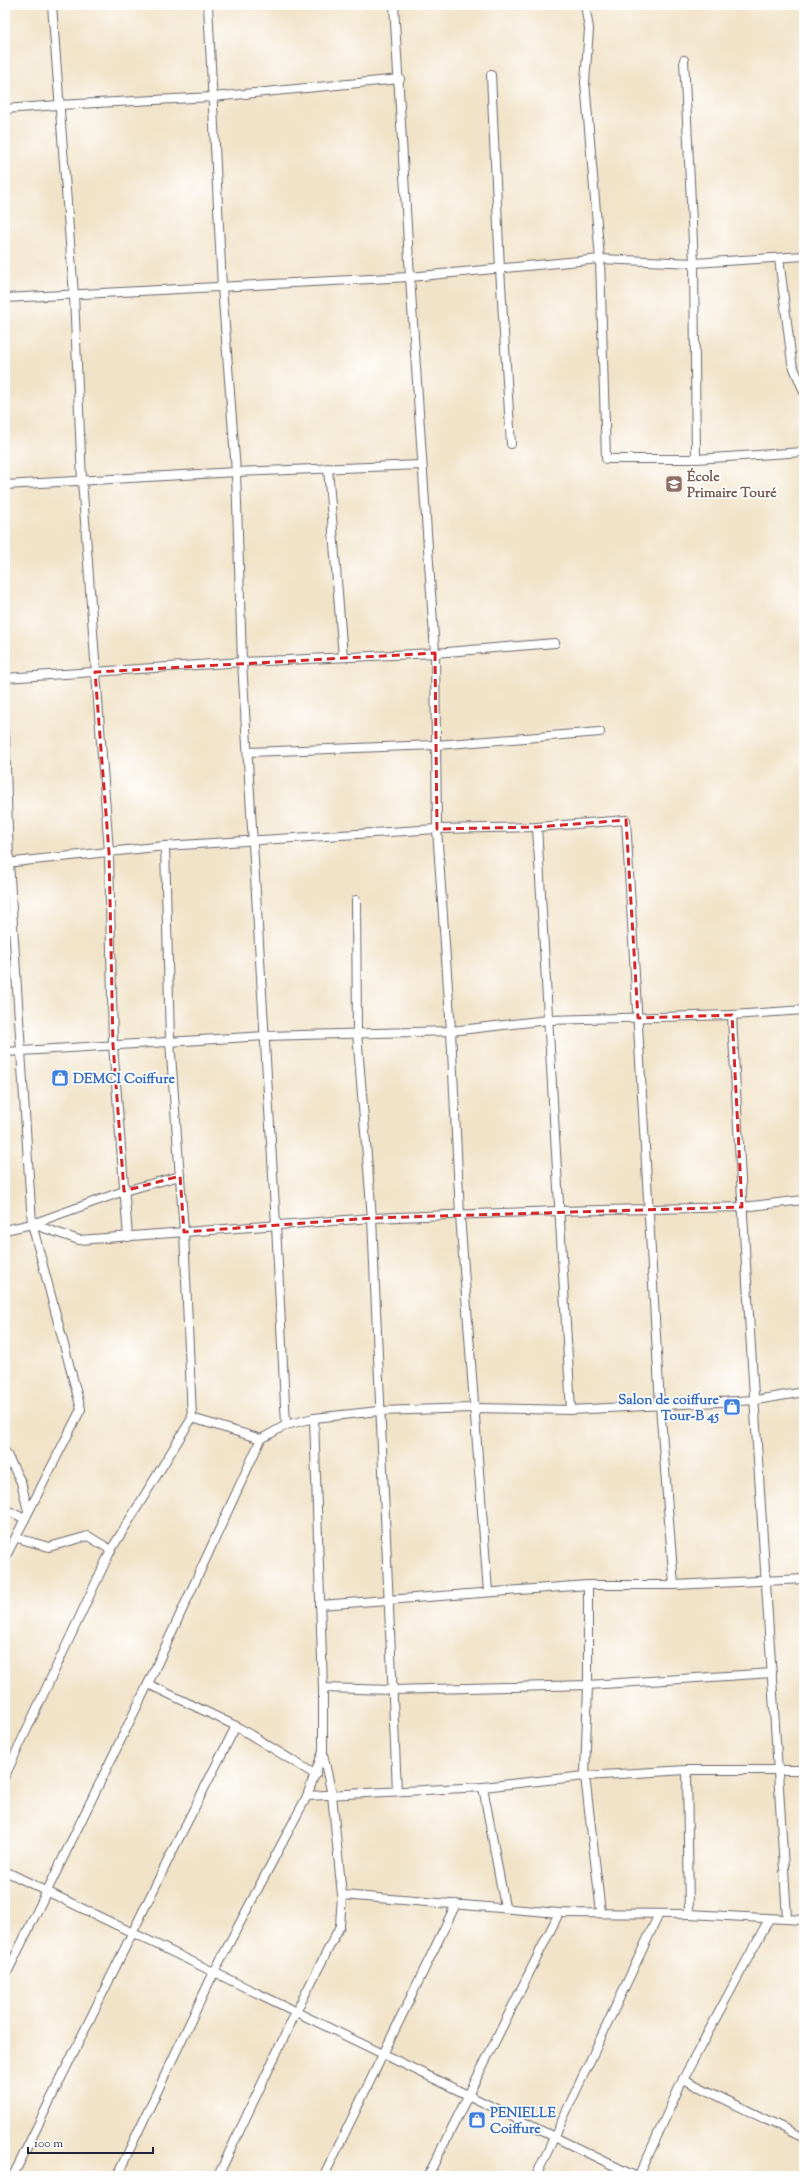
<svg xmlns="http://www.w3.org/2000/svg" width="809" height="2181" viewBox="0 0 809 2181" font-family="'Sorts Mill Goudy',serif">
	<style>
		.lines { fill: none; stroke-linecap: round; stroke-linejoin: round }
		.minor-casing { stroke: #6a666c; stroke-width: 10 }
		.minor { stroke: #fff; stroke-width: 8 }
		.marked { fill: none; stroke: #d62828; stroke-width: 3; stroke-dasharray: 8 5; stroke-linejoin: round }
		.labels { text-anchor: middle; stroke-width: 3.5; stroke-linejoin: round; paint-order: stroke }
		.education-label { font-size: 14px; font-weight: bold; fill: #785e54; stroke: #fff; text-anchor: start }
		.shop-label { font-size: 14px; font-weight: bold; fill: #366cbe; stroke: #fff; text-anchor: start }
	</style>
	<rect width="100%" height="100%" fill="#fff"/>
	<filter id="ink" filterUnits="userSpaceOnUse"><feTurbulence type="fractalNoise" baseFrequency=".025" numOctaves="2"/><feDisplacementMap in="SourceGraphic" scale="8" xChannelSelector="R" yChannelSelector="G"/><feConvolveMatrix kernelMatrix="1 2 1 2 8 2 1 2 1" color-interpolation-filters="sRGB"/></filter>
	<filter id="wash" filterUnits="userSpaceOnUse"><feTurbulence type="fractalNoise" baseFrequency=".012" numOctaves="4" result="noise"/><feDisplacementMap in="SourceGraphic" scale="16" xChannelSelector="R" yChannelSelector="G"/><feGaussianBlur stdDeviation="0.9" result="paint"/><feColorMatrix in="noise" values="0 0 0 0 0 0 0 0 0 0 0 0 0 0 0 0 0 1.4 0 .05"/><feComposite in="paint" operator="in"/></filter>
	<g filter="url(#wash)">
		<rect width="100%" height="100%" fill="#f1e3c8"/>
	</g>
	<g filter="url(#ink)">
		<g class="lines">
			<defs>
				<g id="minor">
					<polyline points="52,5 74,295 82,480 109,852 113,1045 128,1237"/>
					<polyline points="208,5 222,287 236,472 242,662 276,1225 286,1425"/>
					<polyline points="394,5 410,277 435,653 437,829 451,1031 460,1215 488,1592"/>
					<polyline points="585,5 589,29 585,82 600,259 606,459 696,459 804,452"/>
					<polyline points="684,60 694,263 696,459"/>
					<polyline points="491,75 500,269 511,444"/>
					<polyline points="5,109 58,105 213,97 400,79"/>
					<polyline points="779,258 792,363 804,392"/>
					<polyline points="5,298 410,277 600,259 694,263 804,256"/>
					<polyline points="328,468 343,657"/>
					<polyline points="5,485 236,472 422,465"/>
					<polyline points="5,678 242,662 435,653 555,643"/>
					<polyline points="5,735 9,862 32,1224 81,1409 5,1558"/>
					<polyline points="248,752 436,745 600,732"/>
					<polyline points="537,827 571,1410"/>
					<polyline points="5,863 165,846 437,829 537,827 626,820 660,1405 674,1585"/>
					<polyline points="356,900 357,1033 372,1218 397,1791"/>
					<path d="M732,1015C747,1316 769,1617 787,1918"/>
					<polyline points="5,1052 265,1036 451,1031 548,1020 732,1015 804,1010"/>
					<polyline points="32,1224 79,1240 372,1218 558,1211 742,1207 804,1200"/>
					<polyline points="5,1230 32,1224 124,1191 180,1176"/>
					<polyline points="192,1418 261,1439 286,1425 314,1418 379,1411 473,1408 571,1410 756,1400 804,1392"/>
					<polyline points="5,1451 21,1482 28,1511"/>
					<polyline points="5,1509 25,1519"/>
					<polyline points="17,1538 49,1547 88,1536 111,1550"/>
					<polyline points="588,1585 588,1685 585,1776 601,1912"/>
					<polyline points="320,1605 588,1585 674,1585 804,1579"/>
					<polyline points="148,1684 236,1726 316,1775"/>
					<polyline points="323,1688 392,1690 588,1685 772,1673"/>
					<polyline points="687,1770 689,1914"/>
					<polyline points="5,1776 111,1550 192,1418 184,1232 170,1041 165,846"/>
					<polyline points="483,1787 505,1907"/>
					<polyline points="307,1796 483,1787 585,1776 687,1770 804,1770"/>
					<polyline points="5,1871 635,2176"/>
					<polyline points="342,1895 559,1913 689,1914 804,1920"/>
					<polyline points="5,1977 148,1684 261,1439"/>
					<polyline points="683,2079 804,2138"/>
					<polyline points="13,2176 174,1848 236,1726"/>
					<polyline points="117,2176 214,1972 307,1796 322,1754"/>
					<polyline points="218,2176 296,2012 340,1926 342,1895 332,1795 323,1754 323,1688 314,1418"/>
					<polyline points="324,2176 456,1904"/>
					<polyline points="428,2176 559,1913"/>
					<polyline points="536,2176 659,1914"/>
					<polyline points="639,2176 683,2079 769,1919"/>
				</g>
			</defs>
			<use href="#minor" class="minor-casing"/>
			<use href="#minor" class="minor"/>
		</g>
	</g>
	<path class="marked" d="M435,653L437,829L537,827L626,820L638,1018L732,1015L742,1207L372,1218L184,1232L180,1176L124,1191L113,1045L109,852L95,672Z"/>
	<defs>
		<symbol id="school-square" viewBox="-11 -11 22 22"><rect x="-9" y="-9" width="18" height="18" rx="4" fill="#8d6e63" stroke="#fff"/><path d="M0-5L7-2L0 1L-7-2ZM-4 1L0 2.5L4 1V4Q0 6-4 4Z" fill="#fff"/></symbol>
		<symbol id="shop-square" viewBox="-11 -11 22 22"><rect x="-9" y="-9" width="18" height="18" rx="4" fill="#3f7fe0" stroke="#fff"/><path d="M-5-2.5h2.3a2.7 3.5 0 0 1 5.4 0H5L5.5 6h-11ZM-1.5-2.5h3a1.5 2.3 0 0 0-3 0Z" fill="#fff"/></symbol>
	</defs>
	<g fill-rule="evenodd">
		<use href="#school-square" x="664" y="474" width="20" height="20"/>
		<use href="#shop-square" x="50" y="1068" width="20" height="20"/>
		<use href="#shop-square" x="722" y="1397" width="20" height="20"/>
		<use href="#shop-square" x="467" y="2110" width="20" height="20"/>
	</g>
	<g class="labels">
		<g class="education-label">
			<text x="687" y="481">École<tspan x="687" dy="16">Primaire Touré</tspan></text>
		</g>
		<g class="shop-label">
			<text x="73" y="1083">DEMCI Coiffure</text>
			<text x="719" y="1404" text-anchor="end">Salon de coiffure<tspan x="719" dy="16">Tour-B 45</tspan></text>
			<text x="490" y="2117">PENIELLE<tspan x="490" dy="16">Coiffure</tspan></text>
		</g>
	</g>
	<rect width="809" height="2181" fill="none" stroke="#fff" stroke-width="20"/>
	<path d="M28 2147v6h125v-6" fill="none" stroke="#22223b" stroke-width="2"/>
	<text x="34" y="2147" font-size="12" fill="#22223b" stroke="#ffffff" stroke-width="3" paint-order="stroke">100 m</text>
</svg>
